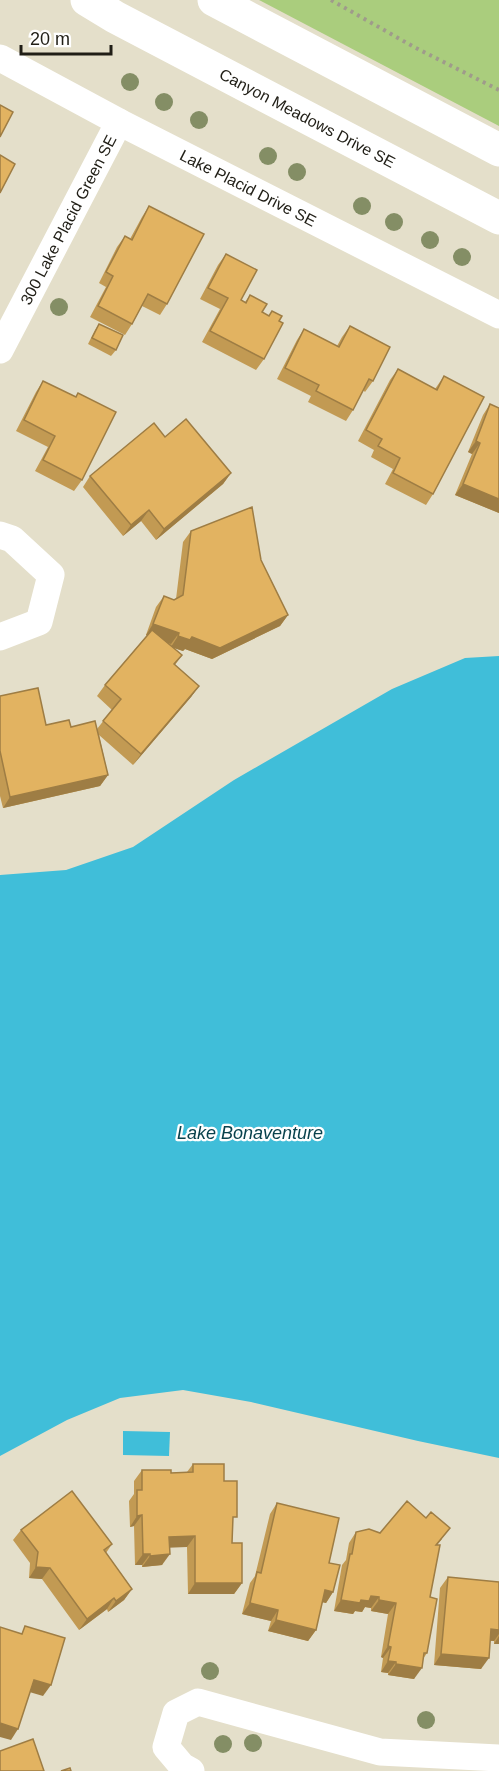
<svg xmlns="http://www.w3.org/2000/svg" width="499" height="1771" viewBox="0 0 499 1771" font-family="Helvetica,sans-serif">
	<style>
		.green { fill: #aacd7d }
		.water { fill: #40bed9 }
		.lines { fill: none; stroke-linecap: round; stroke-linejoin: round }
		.path { stroke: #9f9b8b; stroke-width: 4; stroke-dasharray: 3 4.5; stroke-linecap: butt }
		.street { stroke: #fff; stroke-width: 27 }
		.secondary { stroke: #fff; stroke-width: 33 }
		.tree { fill: #848e65 }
		.wall { fill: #c29a53 }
		.shaded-wall { fill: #9e7d44 }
		.building { fill: #e2b361; stroke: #9e7d44; stroke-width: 1.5 }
		.labels { text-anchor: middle; stroke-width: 4.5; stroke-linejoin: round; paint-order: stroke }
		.street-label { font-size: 16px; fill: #201e16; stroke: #fff }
		.water-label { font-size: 18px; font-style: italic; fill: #09424d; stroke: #fff }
	</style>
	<rect width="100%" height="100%" fill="#e4dfca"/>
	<polygon class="green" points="259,0 499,0 499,126 261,1"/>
	<g class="water">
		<polygon points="499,656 499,1458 418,1441 251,1402 183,1390 120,1398 67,1420 0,1456 0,875 66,870 133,847 234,780 392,689 465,658"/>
		<polygon points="123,1431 170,1432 169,1456 123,1455"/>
	</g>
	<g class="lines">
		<polyline class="path" points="331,0 414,47 499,90"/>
		<g class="street">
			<path id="s1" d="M0,58L119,122L499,315"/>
			<path id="s2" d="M0,350L119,122"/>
			<polyline points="0,535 12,539 51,575 39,622 0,637"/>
			<polyline points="191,1771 182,1766 166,1747 176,1713 198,1702 380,1752 499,1758"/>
		</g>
		<g class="secondary">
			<path id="s3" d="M87,0L115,17L499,218"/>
			<polyline points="214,0 499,150"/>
		</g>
	</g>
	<g class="tree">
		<circle cx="130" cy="82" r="9"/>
		<circle cx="164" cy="102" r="9"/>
		<circle cx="199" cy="120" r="9"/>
		<circle cx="268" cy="156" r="9"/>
		<circle cx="297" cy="172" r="9"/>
		<circle cx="362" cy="206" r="9"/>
		<circle cx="394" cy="222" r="9"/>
		<circle cx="430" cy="240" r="9"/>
		<circle cx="462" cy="257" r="9"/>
		<circle cx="59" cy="307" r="9"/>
		<circle cx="210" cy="1671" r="9"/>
		<circle cx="426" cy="1720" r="9"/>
		<circle cx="253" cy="1743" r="9"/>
		<circle cx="223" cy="1744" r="9"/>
	</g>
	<g class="wall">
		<polygon points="149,206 167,304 160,315 142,306 132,324 125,335 90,317 106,287 99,283 117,247 125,236 130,239 142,217"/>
		<polygon points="226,254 241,300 245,302 250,295 262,312 269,316 272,311 264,359 256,370 202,342 220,309 200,299 218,265"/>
		<polygon points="99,324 116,350 111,356 88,344 95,330"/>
		<polygon points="350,326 373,381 365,392 363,390 353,410 346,421 308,402 311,396 277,379 297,340 304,329 337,346 342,337"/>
		<polygon points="398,369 435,389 444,376 433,494 426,505 385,484 393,469 371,457 374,450 358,441 390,380"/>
		<polygon points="43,381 75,397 78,393 82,480 74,491 35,471 48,447 16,431 36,392"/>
		<polygon points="490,404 499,408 499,513 455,495 472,454 468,452 483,415"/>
		<polygon points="165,437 231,473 223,484 156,540 141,521 123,536 83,487 90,476"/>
		<polygon points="191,531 261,560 288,615 280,626 212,659 185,649 183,651 174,648 182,655 175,665 199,686 191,697 133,765 99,735 108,775 100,786 3,808 0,796 0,696 46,725 97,729 112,710 97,696 105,685 147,635 146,635 156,607 164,596 174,600 176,599 183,542"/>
		<polygon points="193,1464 224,1481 233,1522 232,1543 242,1583 234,1594 188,1594 187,1547 170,1547 162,1565 142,1567 142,1565 135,1565 134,1526 130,1527 129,1501 134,1494 134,1481 142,1470 171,1473 187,1472"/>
		<polygon points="277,1503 329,1563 333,1592 326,1603 322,1602 316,1630 308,1641 268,1631 271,1621 242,1614 250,1583 255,1576 270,1514"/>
		<polygon points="21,1530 112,1544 106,1553 132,1589 124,1600 108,1612 107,1609 79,1630 42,1579 29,1578 30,1563 13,1540"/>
		<polygon points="356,1532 380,1533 442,1539 437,1545 430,1597 427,1653 423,1659 414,1679 388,1675 388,1673 381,1672 383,1658 381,1657 388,1614 371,1611 371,1608 365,1607 362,1612 355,1611 353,1614 334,1611 342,1565 346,1560 349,1543"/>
		<polygon points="448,1577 499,1582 499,1644 494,1644 494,1641 490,1641 481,1669 434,1665 440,1588"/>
	</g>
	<g class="shaded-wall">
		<polygon points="476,441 480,443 472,454 468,452"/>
		<polygon points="231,473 223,484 156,540 164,529"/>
		<polygon points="463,484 499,499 499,513 455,495"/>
		<polygon points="149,510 141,521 123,536 131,525"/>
		<polygon points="288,615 280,626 212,659 185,649 183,651 171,647 178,636 192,637"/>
		<polygon points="153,624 179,633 171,644 146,635"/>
		<polygon points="199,686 191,697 133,765 141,754"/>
		<polygon points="108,775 100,786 3,808 10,797"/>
		<polygon points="142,1515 134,1526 130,1527 137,1516"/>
		<polygon points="195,1536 187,1547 162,1548 169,1537"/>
		<polygon points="143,1554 150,1554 142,1565 135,1565"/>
		<polygon points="170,1554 162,1565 142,1567 150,1556"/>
		<polygon points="36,1567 50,1568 42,1579 29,1578"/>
		<polygon points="195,1583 242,1583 234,1594 188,1594"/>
		<polygon points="132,1589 124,1600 108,1612 116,1601"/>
		<polygon points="325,1590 333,1592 326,1603 318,1601"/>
		<polygon points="371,1596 379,1597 371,1608 365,1607 362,1612 355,1611 353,1614 334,1611 341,1600 361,1600"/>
		<polygon points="114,1598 107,1609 79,1630 87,1619"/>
		<polygon points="379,1600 396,1603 388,1614 371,1611"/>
		<polygon points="250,1603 278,1610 271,1621 242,1614"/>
		<polygon points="276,1620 316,1630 308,1641 268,1631"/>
		<polygon points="491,1629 499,1630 499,1634 494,1641 484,1640"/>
		<polygon points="499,1636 499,1644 494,1644"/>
		<polygon points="388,1646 391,1647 383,1658 381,1657"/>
		<polygon points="441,1654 489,1658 481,1669 434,1665"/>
		<polygon points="388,1661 396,1662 388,1673 381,1672"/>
		<polygon points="396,1664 422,1668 414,1679 388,1675"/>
		<polygon points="34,1680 51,1685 43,1696 26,1691"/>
		<polygon points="0,1723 18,1729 11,1740 0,1737"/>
	</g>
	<g class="building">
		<polygon points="0,105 13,112 0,137"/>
		<polygon points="0,155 15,164 0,193"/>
		<polygon points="149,206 204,234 167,304 148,294 132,324 98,306 113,276 106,272 125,236 132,240"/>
		<polygon points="226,254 257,270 241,300 246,303 250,295 267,304 262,312 269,316 272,311 282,316 279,321 283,323 264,359 210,331 228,298 208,288"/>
		<polygon points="99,324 123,335 116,350 92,338"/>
		<polygon points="350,326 390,347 373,381 369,379 353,410 316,391 319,385 285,368 304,329 339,347"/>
		<polygon points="398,369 437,390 444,376 484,397 433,494 393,473 400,458 378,446 382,439 366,430"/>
		<polygon points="43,381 76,397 78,393 116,412 82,480 43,460 55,436 24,420"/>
		<polygon points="490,404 499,408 499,499 463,484 480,443 476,441"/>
		<polygon points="186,419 231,473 164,529 149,510 131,525 90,476 154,423 165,437"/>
		<polygon points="252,507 261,560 288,615 220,648 192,637 190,640 178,636 179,633 153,624 164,596 174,600 183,595 191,531"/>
		<polygon points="152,630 182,655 174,664 199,686 141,754 103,721 121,699 105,685"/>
		<polygon points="38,688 46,725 69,720 71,727 95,721 108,775 10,797 0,751 0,696"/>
		<polygon points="193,1464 224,1464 224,1481 237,1481 237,1517 233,1517 232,1543 242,1543 242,1583 195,1583 195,1536 169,1537 170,1554 150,1556 150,1554 143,1554 142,1515 137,1516 137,1490 142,1490 142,1470 171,1470 171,1473 193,1472"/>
		<polygon points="72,1491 112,1544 104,1550 132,1589 116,1601 114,1598 87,1619 50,1568 36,1567 38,1552 21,1530"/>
		<polygon points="407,1501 426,1518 431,1512 450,1528 436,1545 440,1545 430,1597 437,1599 427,1653 424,1653 422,1668 396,1664 396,1662 388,1661 391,1647 388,1646 396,1603 379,1600 379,1597 371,1596 369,1601 361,1600 360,1603 341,1600 350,1554 352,1554 356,1532 369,1529 380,1533"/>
		<polygon points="277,1503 339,1518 329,1563 340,1565 333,1592 325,1590 316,1630 276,1620 278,1610 250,1603 257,1572 261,1573"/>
		<polygon points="448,1577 499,1582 499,1630 491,1629 489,1658 441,1654"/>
		<polygon points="25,1626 65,1638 51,1685 34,1680 18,1729 0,1723 0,1627 22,1634"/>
		<polygon points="33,1739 44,1771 0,1771 0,1751"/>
		<polygon points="70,1768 71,1771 61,1771"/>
	</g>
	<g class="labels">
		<g class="street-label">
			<text dy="6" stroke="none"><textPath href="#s3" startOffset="250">Canyon Meadows Drive SE</textPath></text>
			<text dy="6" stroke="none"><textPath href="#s1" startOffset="280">Lake Placid Drive SE</textPath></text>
			<text dy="6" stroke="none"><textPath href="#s2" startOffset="147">300 Lake Placid Green SE</textPath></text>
		</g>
		<g class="water-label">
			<text x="250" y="1139">Lake Bonaventure</text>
		</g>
	</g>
	<path d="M21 45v9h90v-9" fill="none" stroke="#201e16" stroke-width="3"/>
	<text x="30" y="45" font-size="18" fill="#201e16" stroke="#ffffff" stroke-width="4.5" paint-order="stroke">20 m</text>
</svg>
